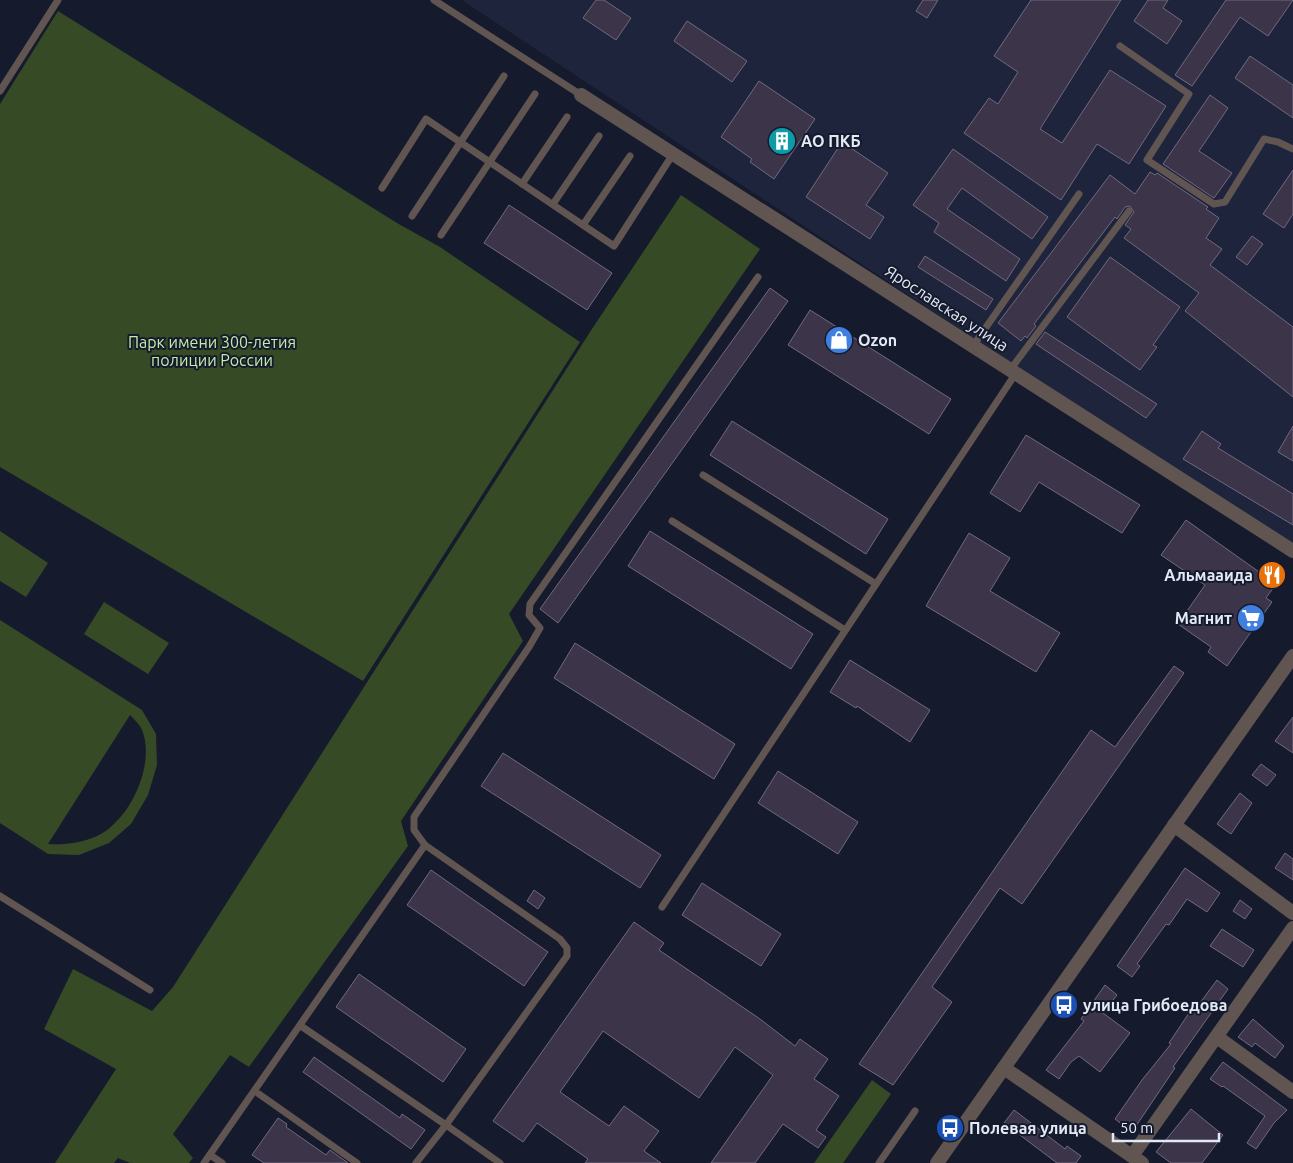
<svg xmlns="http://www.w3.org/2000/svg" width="1293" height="1163" viewBox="0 0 1293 1163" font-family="Ubuntu,sans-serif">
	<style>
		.built { fill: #1d243c }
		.green { fill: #354a25; fill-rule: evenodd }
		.building { fill: #3c3449; stroke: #716980 }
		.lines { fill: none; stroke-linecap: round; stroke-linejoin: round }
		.service { stroke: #615552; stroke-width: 7 }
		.minor { stroke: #615552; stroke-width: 14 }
		.tertiary { stroke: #615552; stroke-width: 14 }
		.labels { text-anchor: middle; stroke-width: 4; stroke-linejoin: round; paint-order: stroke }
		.poi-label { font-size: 16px; font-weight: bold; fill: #e4e9f6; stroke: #151a2d; text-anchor: start }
		.street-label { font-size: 16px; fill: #e4e9f6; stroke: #151a2d }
		.park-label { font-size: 16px; fill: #c4eba8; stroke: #151a2d }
	</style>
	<rect width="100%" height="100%" fill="#151a2d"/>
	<polygon class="built" points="462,0 1293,0 1293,549 466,3"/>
	<g class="green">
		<polygon points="58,11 397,223 440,247 580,342 363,681 0,467 0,104"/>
		<polygon points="681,195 760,249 509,614 523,641 401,821 408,846 249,1067 230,1055 173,1134 193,1158 189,1163 130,1163 118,1158 114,1163 55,1163 116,1069 44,1029 73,969 152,1011 173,987 590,332"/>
		<polygon points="0,531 48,563 26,597 0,581"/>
		<polygon points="104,602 169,643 148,674 84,634"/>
		<path d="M0,620L142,710L156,734L157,765L148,795L131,824L109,843L79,855L48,854L0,823ZM130,715C134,719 140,725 142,730C156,764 130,821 97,836C82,843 64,845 48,844Z"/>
		<polygon points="872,1080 891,1094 843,1163 814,1163"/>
	</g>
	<g class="building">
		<polygon points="596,0 604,0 631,18 616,40 583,18"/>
		<polygon points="923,0 938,0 927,18 916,11"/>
		<polygon points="1031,0 1121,0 1040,129 1062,143 1110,70 1166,106 1129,164 1097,144 1061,200 964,133 989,98 998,104 1018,72 994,56"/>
		<polygon points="1148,0 1168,0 1163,8 1182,21 1167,44 1134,21"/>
		<polygon points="1226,0 1293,0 1268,36 1240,17 1192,86 1175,75"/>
		<polygon points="687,21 747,61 732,82 674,41"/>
		<polygon points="1250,56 1293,85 1293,118 1235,78"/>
		<polygon points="759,81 815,119 774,179 750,162 752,159 721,137"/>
		<polygon points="1210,95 1228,108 1199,151 1232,173 1214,198 1163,164"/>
		<polygon points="842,142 888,173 866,205 884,217 870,239 806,197"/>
		<polygon points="953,149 1048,217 1032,239 962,188 947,209 1020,259 1006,281 934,232 939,223 913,205"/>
		<polygon points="1293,170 1293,214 1284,228 1263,214"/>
		<polygon points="1150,172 1155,175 1157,173 1208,207 1206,209 1219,218 1206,238 1222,249 1210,265 1293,327 1293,397 1185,311 1199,293 1124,238 1131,229 1125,225 1134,212 1130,206 1125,207 1117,219 1115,217 1034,324 1036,326 1027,338 1025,336 1021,341 998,323 1110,175 1135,194"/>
		<polygon points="509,205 612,273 587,310 484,243"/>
		<polygon points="1252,236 1263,244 1247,265 1236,257"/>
		<polygon points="925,256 993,299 986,310 918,267"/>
		<polygon points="1110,257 1180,307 1153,345 1157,347 1140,370 1067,317"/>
		<polygon points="770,288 788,301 558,623 540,609"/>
		<polygon points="810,310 951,399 929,434 788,345"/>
		<polygon points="1045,332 1157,404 1146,418 1036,344"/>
		<polygon points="732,421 888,519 866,554 710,455"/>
		<polygon points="1293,426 1293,461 1278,452"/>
		<polygon points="1202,431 1221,444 1218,448 1293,494 1293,525 1183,459"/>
		<polygon points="1026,435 1140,505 1122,533 1039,482 1020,512 990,493"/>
		<polygon points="1186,520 1262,574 1267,567 1281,577 1266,598 1272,602 1227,666 1208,652 1211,647 1178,624 1205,585 1161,555"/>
		<polygon points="650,531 813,634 791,669 628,566"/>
		<polygon points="969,533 1010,558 990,591 1060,633 1036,672 926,606"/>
		<polygon points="575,643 735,744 714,779 554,678"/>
		<polygon points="850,660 930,710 910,742 857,706 856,708 830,692"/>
		<polygon points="1174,666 1184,673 1022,904 1000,888 932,987 952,1002 893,1085 859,1064 1091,730 1115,747"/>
		<polygon points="1293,717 1293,753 1275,741"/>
		<polygon points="503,753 661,855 640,888 481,786"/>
		<polygon points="1261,764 1276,775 1267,786 1252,775"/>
		<polygon points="778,771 858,822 838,854 758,803"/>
		<polygon points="1240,793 1252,803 1231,834 1217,824"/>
		<polygon points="1285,853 1293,859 1293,880 1275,868"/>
		<polygon points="1185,868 1220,893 1207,912 1187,899 1169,925 1166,924 1137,964 1140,966 1132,977 1117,966"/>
		<polygon points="431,870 548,952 524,986 407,905"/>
		<polygon points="702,883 781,934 761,966 682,915"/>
		<polygon points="534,890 545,898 538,909 527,901"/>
		<polygon points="1240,900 1252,909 1245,919 1233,911"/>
		<polygon points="634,922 664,943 659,950 760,1019 795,1046 800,1039 828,1059 814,1079 839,1096 816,1130 826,1137 818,1148 783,1124 755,1163 711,1163 773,1075 735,1047 699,1098 603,1031 560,1092 609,1126 624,1106 659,1131 644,1151 661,1163 585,1163 588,1159 537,1123 523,1142 493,1121"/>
		<polygon points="1222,929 1254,950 1243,967 1210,946"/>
		<polygon points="359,974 466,1049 443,1082 336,1007"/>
		<polygon points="1217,980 1228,989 1173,1067 1175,1068 1132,1132 1115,1119 1142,1080 1171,1044 1169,1043 1197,1001 1200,1003"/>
		<polygon points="1105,985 1117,995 1103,1013 1130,1033 1100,1072 1079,1056 1071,1062 1059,1079 1046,1070 1084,1021 1081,1019"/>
		<polygon points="1253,1019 1284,1046 1275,1058 1255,1043 1252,1047 1238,1037"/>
		<polygon points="314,1057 400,1118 402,1114 425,1130 411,1149 303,1072"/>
		<polygon points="1223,1062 1287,1110 1274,1123 1256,1149 1247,1143 1265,1116 1223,1086 1222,1087 1210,1079"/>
		<polygon points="1191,1109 1223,1135 1202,1163 1171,1163 1156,1152"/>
		<polygon points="1014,1110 1065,1149 1067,1146 1081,1156 1076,1163 1057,1163 1004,1123"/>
		<polygon points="278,1118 287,1124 286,1127 326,1155 330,1150 348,1163 264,1163 252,1155"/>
	</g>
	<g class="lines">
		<g class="service">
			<polyline points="434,0 581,95"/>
			<polyline points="1120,46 1189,94 1147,160 1214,204 1225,202 1264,139 1278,142 1293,149"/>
			<polyline points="0,91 58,0"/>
			<polyline points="522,184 567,117"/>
			<polyline points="382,188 426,119 614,246 673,154"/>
			<polyline points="553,204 599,136"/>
			<polyline points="412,216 504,76"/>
			<polyline points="583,225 630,156"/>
			<polyline points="441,235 535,94"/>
			<polyline points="973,346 1079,194"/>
			<polyline points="1010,370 1129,211"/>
			<polyline points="703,475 876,584"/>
			<polyline points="672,521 845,630"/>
			<polyline points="0,896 150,990"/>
			<polyline points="662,907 1016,373"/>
			<polyline points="301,1026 446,1125 567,956 567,948 560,939 425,845 414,830 414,817 529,647 540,628 529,615 530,604 758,277"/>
			<polyline points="259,1094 357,1163"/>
			<polyline points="210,1155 222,1163"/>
			<polyline points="204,1163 425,845"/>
			<polyline points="416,1163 446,1125 500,1163"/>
			<polyline points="879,1163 915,1111"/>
		</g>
		<g class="minor">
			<polyline points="581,95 1293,551"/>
			<polyline points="1174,825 1293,913"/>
			<polyline points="1217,1037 1293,1092"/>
			<polyline points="1004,1068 1142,1163"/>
			<polyline points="1132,1156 1293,928"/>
		</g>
		<polyline class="tertiary" points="937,1163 1293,656"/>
	</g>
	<defs>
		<symbol id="building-disc" viewBox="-11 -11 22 22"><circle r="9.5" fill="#0f9aa8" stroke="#151a2d"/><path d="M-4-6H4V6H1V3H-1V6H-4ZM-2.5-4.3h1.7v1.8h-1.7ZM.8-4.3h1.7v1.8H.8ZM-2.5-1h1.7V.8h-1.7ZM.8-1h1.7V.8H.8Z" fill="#fff"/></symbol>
		<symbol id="shop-disc" viewBox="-11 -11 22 22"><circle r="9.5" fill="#3f7fe0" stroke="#151a2d"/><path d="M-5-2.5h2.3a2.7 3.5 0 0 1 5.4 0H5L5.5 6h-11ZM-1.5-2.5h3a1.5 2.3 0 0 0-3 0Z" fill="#fff"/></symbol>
		<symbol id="restaurant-disc" viewBox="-11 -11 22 22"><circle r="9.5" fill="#e8710a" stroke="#151a2d"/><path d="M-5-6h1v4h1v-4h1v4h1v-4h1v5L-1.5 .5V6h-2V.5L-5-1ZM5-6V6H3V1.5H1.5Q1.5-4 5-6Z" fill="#fff"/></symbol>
		<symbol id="supermarket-disc" viewBox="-11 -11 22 22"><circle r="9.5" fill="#3f7fe0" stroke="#151a2d"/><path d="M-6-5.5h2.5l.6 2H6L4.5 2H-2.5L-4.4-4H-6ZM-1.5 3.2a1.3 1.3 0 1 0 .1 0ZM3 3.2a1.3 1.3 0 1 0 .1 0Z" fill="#fff"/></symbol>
		<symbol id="bus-disc" viewBox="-11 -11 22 22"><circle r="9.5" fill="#1a4fb4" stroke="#151a2d"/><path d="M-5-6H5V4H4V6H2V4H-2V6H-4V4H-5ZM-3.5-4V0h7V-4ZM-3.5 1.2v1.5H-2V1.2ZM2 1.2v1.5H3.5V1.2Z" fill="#fff"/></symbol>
	</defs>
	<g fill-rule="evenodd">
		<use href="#building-disc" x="766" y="125" width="32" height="32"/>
		<use href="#shop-disc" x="823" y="324" width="32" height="32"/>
		<use href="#restaurant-disc" x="1256" y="559" width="32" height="32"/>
		<use href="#supermarket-disc" x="1235" y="602" width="32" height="32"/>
		<use href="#bus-disc" x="1048" y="989" width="32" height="32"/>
		<use href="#bus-disc" x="934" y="1112" width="32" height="32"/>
	</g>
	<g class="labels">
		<g class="poi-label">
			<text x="801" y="147">АО ПКБ</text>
			<text x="858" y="346">Ozon</text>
			<text x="1253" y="581" text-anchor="end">Альмааида</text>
			<text x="1232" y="624" text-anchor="end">Магнит</text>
			<text x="1083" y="1011">улица Грибоедова</text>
			<text x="969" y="1134">Полевая улица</text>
		</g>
		<g class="street-label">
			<text transform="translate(947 308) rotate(33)" y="6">Ярославская улица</text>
		</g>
		<g class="park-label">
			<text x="212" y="348">Парк имени 300-летия<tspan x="212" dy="18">полиции России</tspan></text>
		</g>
	</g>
	<path d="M1113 1133v8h106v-8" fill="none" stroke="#e4e9f6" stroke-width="2.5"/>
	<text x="1120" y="1133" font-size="15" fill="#e4e9f6" stroke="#151a2d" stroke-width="4" paint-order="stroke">50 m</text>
</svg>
